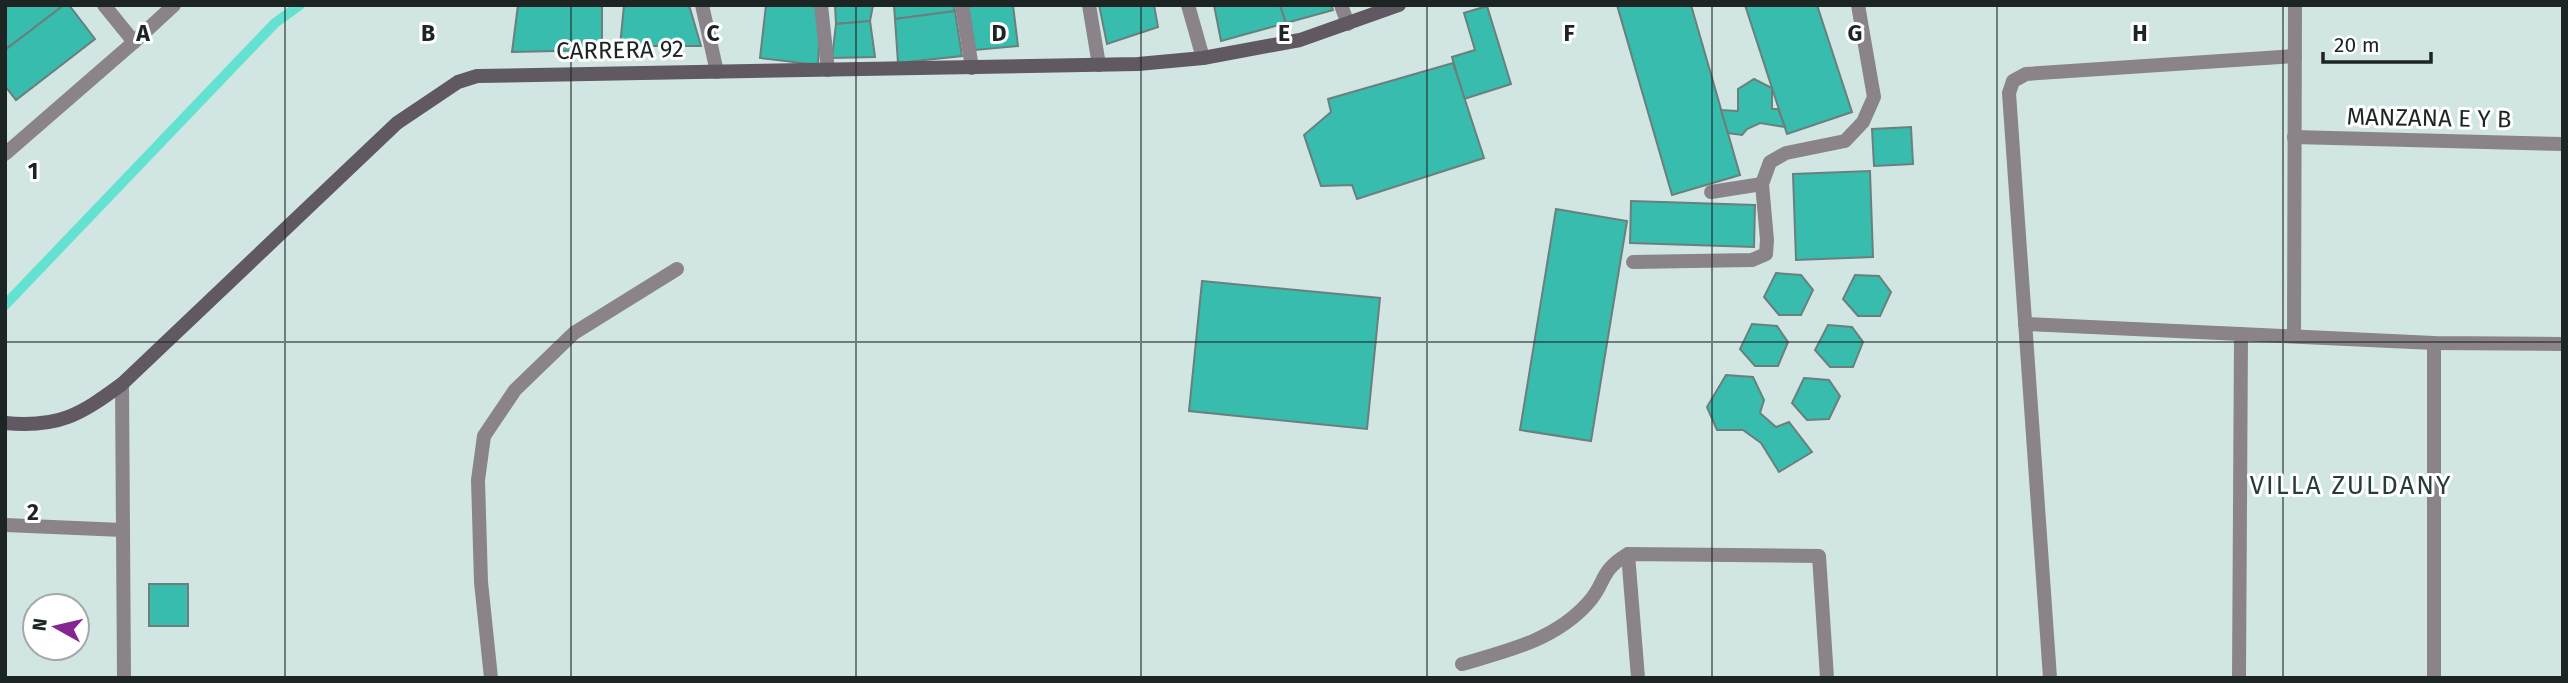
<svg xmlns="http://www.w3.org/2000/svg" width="2568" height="683" viewBox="0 0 2568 683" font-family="'Fira Sans',sans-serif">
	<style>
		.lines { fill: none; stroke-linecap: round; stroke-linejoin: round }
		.stream { stroke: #63e1d1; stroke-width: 10 }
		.building { fill: #37bcae; stroke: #6b7f7c; stroke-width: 2 }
		.lane { stroke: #8a848a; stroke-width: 14 }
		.street { stroke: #8a848a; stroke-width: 14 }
		.secondary { stroke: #605961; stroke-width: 14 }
		.grid { fill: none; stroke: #1d2524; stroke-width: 2; stroke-opacity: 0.55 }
		.labels { text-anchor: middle; stroke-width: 6; stroke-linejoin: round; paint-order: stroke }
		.street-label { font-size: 24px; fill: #1d2524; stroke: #fff }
		.neighbourhood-label { font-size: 26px; letter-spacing: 2px; fill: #293b39; stroke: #fff }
		.grid-label { font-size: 23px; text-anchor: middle; font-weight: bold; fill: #1d2524; stroke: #fff; stroke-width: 6; stroke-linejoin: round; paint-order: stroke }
	</style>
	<rect width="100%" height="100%" fill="#d1e6e3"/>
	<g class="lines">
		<polyline class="stream" points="5,305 275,23 300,5"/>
	</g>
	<g class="building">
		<polygon points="5,5 64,5 5,50"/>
		<polygon points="64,5 69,5 95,39 16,100 5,86 5,50"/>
		<polygon points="518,5 602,5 602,50 512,52"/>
		<polygon points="624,5 689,5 701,46 620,46"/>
		<polygon points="766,5 821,5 818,65 760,58"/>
		<polygon points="835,5 873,5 870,21 836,24"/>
		<polygon points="894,5 954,5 955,11 895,19"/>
		<polygon points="968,5 1013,5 1018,46 975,50"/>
		<polygon points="1099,5 1154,5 1158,27 1107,44"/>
		<polygon points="1214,5 1280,5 1286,23 1221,41"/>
		<polygon points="1280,5 1331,5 1333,10 1286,23"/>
		<polygon points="1617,5 1691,5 1740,175 1672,195"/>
		<polygon points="1745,5 1817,5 1852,112 1787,134"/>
		<polygon points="1487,6 1511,84 1464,99 1452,57 1475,50 1464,13"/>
		<polygon points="955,11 962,56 898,63 895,19"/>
		<polygon points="870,21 875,57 832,58 836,24"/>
		<polygon points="1453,63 1484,158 1357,199 1352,185 1321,186 1304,135 1331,112 1328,99"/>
		<polygon points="1754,79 1772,88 1772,109 1778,109 1785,127 1760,123 1747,129 1742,135 1728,133 1721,110 1738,111 1738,89"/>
		<polygon points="1911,127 1913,164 1874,166 1872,129"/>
		<polygon points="1870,171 1873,257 1796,260 1793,174"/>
		<polygon points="1631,201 1755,205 1754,247 1630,243"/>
		<polygon points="1556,209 1627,221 1591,441 1520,430"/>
		<polygon points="1776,273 1801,275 1813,290 1801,315 1779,315 1764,297"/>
		<polygon points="1855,275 1879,276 1891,292 1880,316 1858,316 1843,299"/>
		<polygon points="1202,281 1380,298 1367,429 1189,411"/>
		<polygon points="1752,324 1777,326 1788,342 1778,366 1755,366 1740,349"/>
		<polygon points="1828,325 1852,327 1863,342 1853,367 1830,367 1815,350"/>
		<polygon points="1726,375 1753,377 1764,400 1760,413 1776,427 1789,422 1812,452 1779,472 1761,443 1743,430 1717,430 1707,407"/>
		<polygon points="1804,378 1829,380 1840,396 1829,419 1807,420 1792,403"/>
		<rect x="149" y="584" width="39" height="42"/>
	</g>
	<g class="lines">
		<g class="lane">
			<polyline points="1711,192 1762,184"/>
			<polyline points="1633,262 1752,260 1766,254 1767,240 1762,184 1770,162 1786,153 1845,141 1863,122 1874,97 1858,5"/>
			<polyline points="122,384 124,678"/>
			<polyline points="5,525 123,530"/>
			<path d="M1462,664C1507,651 1555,640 1588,603C1607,582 1598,572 1628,554"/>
			<polyline points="491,678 481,582 478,480 484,436 515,390 574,333 677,269"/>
		</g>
		<g class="street">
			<polyline points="104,5 134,42"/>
			<polyline points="702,5 717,72"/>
			<polyline points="821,5 828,70"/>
			<polyline points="962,5 972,68"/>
			<polyline points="1089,5 1099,65"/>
			<polyline points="1188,5 1203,58"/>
			<polyline points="1341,5 1348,24"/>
			<polyline points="2294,137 2563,144"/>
			<polyline points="5,154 134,42 174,5"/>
			<polyline points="2025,324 2434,343 2563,344"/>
			<polyline points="2294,336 2295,5"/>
			<polyline points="1638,678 1628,554 1819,556 1827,678"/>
			<polyline points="2050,678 2009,93 2013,81 2026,74 2295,56"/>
			<polyline points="2239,678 2241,334"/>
			<polyline points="2434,678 2434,343"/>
		</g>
		<path class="secondary" d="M5,423C59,428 80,415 122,384L397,123L458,82L477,76L1138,64L1203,58L1300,40L1399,5"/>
	</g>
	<path class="grid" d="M285,5V678M571,5V678M856,5V678M1141,5V678M1427,5V678M1712,5V678M1997,5V678M2283,5V678M5,342H2563"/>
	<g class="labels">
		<g class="street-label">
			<text transform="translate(620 50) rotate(-1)" y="8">CARRERA 92</text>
			<text transform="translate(2429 118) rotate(1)" y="8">MANZANA E Y B</text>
		</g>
		<g class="neighbourhood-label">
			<text x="2351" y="494">VILLA ZULDANY</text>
		</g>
	</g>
	<g class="grid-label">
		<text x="143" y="41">A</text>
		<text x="428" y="41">B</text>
		<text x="713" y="41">C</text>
		<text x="999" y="41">D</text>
		<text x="1284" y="41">E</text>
		<text x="1569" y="41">F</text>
		<text x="1855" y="41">G</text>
		<text x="2140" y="41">H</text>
		<text x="33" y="179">1</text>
		<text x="33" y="520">2</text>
	</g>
	<rect width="2568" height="683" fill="none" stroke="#1d2524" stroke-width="14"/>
	<g transform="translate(56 627) rotate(278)"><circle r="33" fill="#ffffff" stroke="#a5a8a7" stroke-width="2"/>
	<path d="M0-5L12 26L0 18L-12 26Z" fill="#852690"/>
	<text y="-10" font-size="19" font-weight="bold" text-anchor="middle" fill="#1d2524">N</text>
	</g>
	<path d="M2323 52v10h108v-10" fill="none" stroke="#1d2524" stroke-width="3.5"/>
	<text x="2334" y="52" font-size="21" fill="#1d2524" stroke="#ffffff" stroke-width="5" paint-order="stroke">20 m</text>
</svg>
